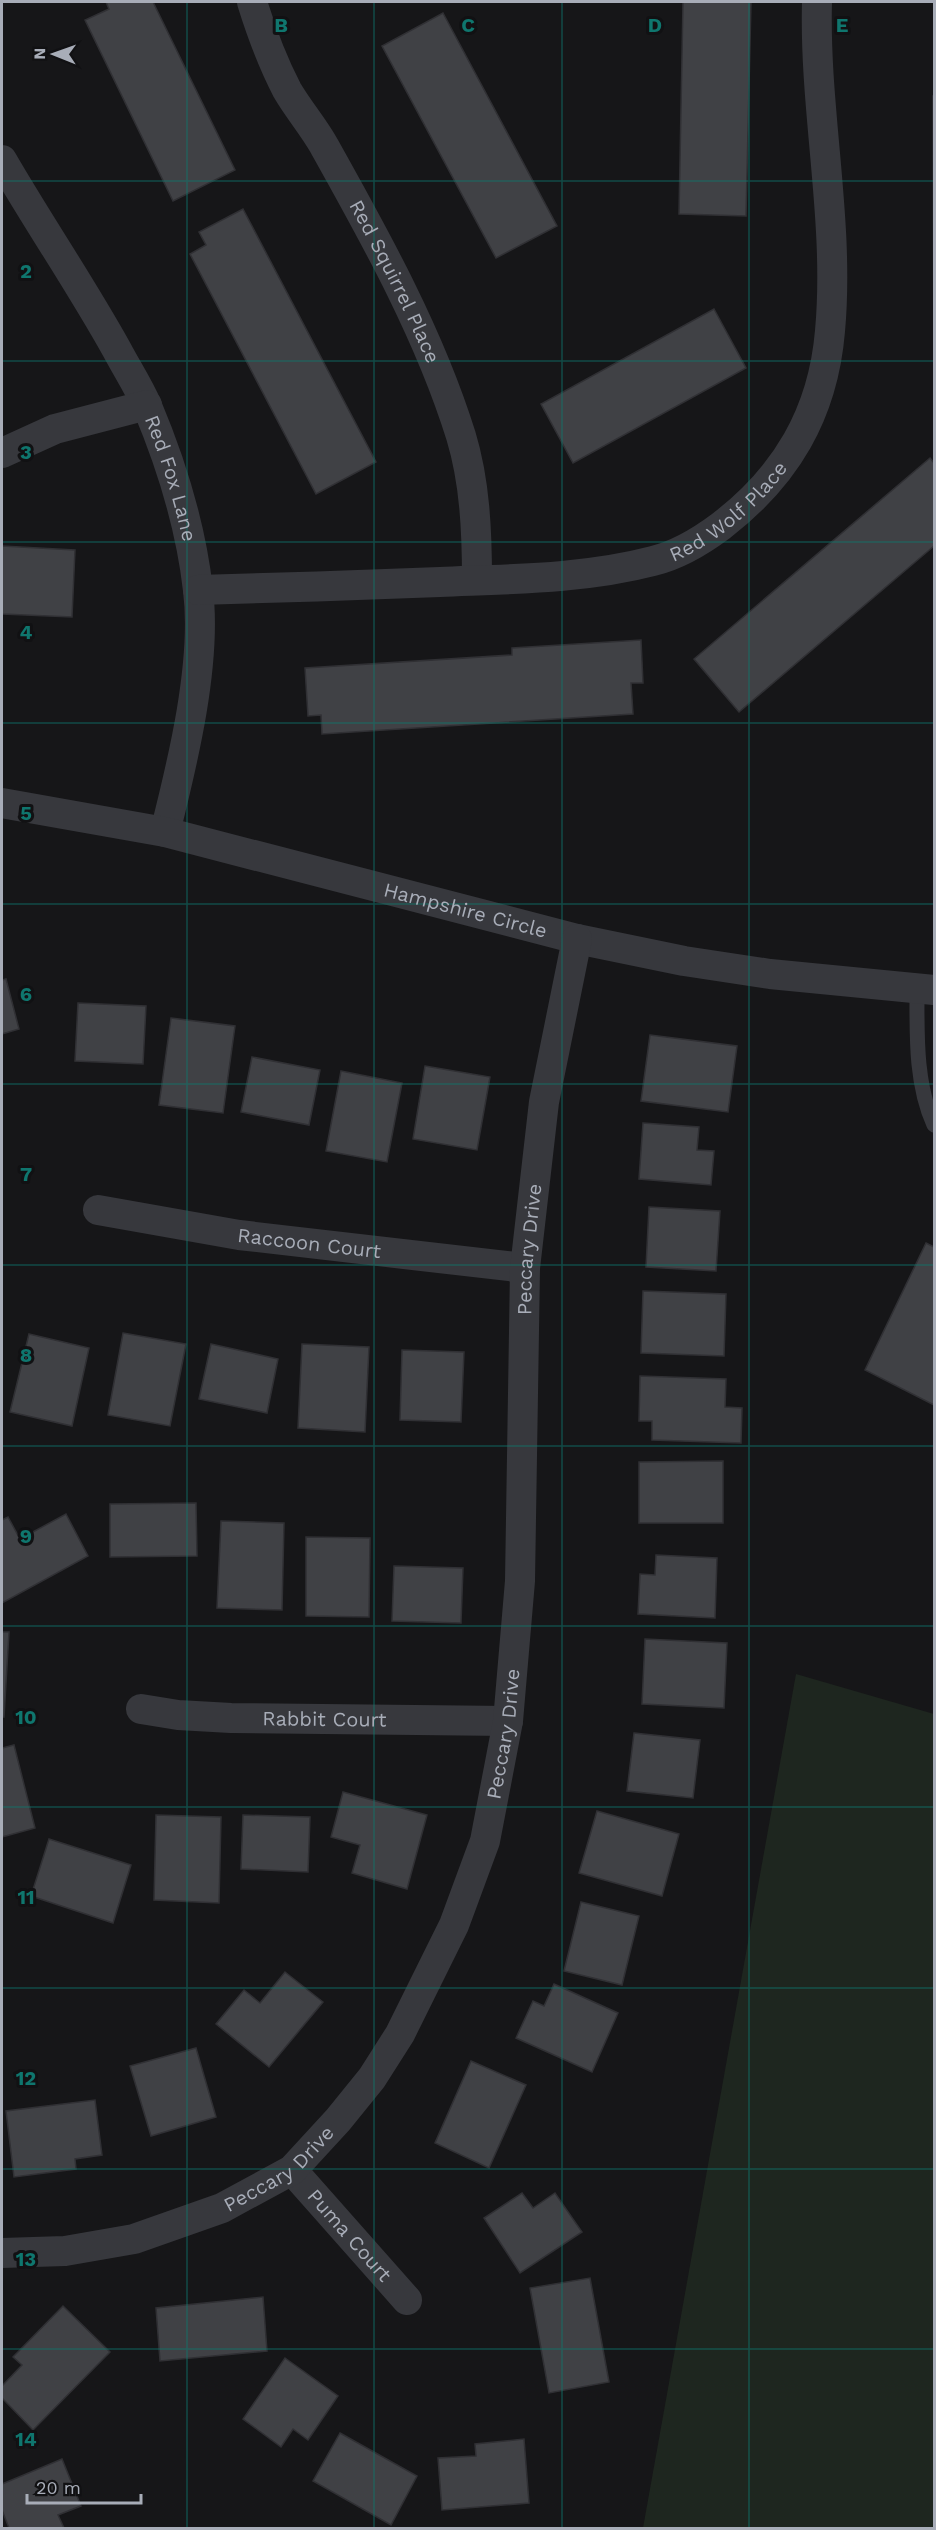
<svg xmlns="http://www.w3.org/2000/svg" width="936" height="2530" viewBox="0 0 936 2530" font-family="'Work Sans',sans-serif">
	<style>
		.green { fill: #1e261f }
		.building { fill: #404145; stroke: #303034; stroke-width: 1.5 }
		.lines { fill: none; stroke-linecap: round; stroke-linejoin: round }
		.lane { stroke: #37383d; stroke-width: 15 }
		.street { stroke: #37383d; stroke-width: 30 }
		.grid { fill: none; stroke: #0f766e; stroke-width: 1.5; stroke-opacity: 0.55 }
		.labels { text-anchor: middle; stroke-width: 6; stroke-linejoin: round; paint-order: stroke }
		.street-label { font-size: 20px; fill: #a8adb8; stroke: #111113 }
		.grid-label { font-size: 20px; text-anchor: middle; font-weight: bold; fill: #0f766e; stroke: #111113; stroke-width: 6; stroke-linejoin: round; paint-order: stroke }
	</style>
	<rect width="100%" height="100%" fill="#161618"/>
	<polygon class="green" points="796,1674 934,1714 934,2528 643,2528"/>
	<g class="building">
		<polygon points="106,2 153,2 235,170 173,201 85,20 109,9"/>
		<polygon points="683,2 751,2 746,216 679,214"/>
		<polygon points="443,13 557,226 496,258 382,46"/>
		<polygon points="933,96 934,96 934,380"/>
		<polygon points="243,209 376,462 316,494 190,254 206,245 199,232"/>
		<polygon points="714,309 746,368 573,463 541,404"/>
		<polygon points="930,458 934,463 934,546 739,712 694,659"/>
		<polygon points="2,546 75,550 72,617 2,614"/>
		<polygon points="641,640 643,683 631,683 633,714 322,734 321,715 308,716 305,668 512,655 512,648"/>
		<polygon points="6,979 19,1029 2,1034 2,980"/>
		<polygon points="78,1003 146,1006 143,1064 75,1061"/>
		<polygon points="171,1018 235,1026 223,1113 159,1105"/>
		<polygon points="650,1035 737,1046 728,1112 641,1101"/>
		<polygon points="252,1057 320,1070 309,1125 241,1112"/>
		<polygon points="425,1066 490,1077 477,1150 413,1139"/>
		<polygon points="341,1071 402,1083 387,1162 326,1151"/>
		<polygon points="643,1123 699,1127 697,1150 714,1151 711,1185 639,1179"/>
		<polygon points="649,1207 720,1211 716,1271 646,1267"/>
		<polygon points="926,1243 934,1247 934,1405 865,1370"/>
		<polygon points="643,1291 726,1294 724,1356 641,1353"/>
		<polygon points="123,1333 186,1344 170,1426 108,1415"/>
		<polygon points="29,1334 89,1348 72,1426 10,1412"/>
		<polygon points="211,1344 278,1359 267,1413 199,1399"/>
		<polygon points="302,1344 369,1347 365,1432 298,1428"/>
		<polygon points="402,1350 464,1352 461,1422 400,1420"/>
		<polygon points="640,1376 726,1379 725,1407 742,1408 741,1443 652,1440 652,1421 639,1421"/>
		<polygon points="723,1461 723,1523 639,1523 639,1462"/>
		<polygon points="196,1503 197,1556 110,1557 110,1504"/>
		<polygon points="66,1514 88,1556 2,1603 2,1520 8,1517 20,1539"/>
		<polygon points="221,1521 284,1523 282,1610 217,1608"/>
		<polygon points="306,1537 370,1538 369,1617 306,1616"/>
		<polygon points="656,1555 717,1558 715,1618 638,1614 640,1574 655,1575"/>
		<polygon points="394,1566 463,1568 461,1623 392,1621"/>
		<polygon points="2,1632 9,1632 4,1717 2,1717"/>
		<polygon points="645,1639 727,1643 724,1708 642,1704"/>
		<polygon points="634,1733 700,1740 693,1798 627,1791"/>
		<polygon points="14,1745 35,1828 2,1837 2,1748"/>
		<polygon points="343,1792 427,1815 407,1889 352,1873 360,1845 331,1837"/>
		<polygon points="597,1811 679,1834 662,1896 579,1873"/>
		<polygon points="156,1815 221,1817 219,1903 154,1900"/>
		<polygon points="243,1815 310,1817 308,1872 241,1869"/>
		<polygon points="49,1839 131,1865 113,1923 31,1896"/>
		<polygon points="581,1902 639,1916 622,1985 564,1971"/>
		<polygon points="285,1972 323,2002 269,2067 216,2024 244,1990 260,2003"/>
		<polygon points="554,1984 618,2013 592,2072 516,2038 533,2001 544,2006"/>
		<polygon points="196,2048 216,2117 151,2136 130,2066"/>
		<polygon points="471,2061 526,2085 489,2168 435,2143"/>
		<polygon points="95,2100 102,2155 75,2159 76,2169 14,2177 6,2111"/>
		<polygon points="522,2193 533,2208 555,2193 582,2232 520,2273 484,2218"/>
		<polygon points="590,2278 609,2382 549,2393 530,2288"/>
		<polygon points="263,2297 267,2351 160,2361 156,2308"/>
		<polygon points="63,2306 110,2352 33,2430 2,2398 2,2386 22,2365 13,2357"/>
		<polygon points="285,2358 338,2396 308,2440 293,2429 281,2447 243,2419"/>
		<polygon points="340,2433 417,2476 391,2525 313,2481"/>
		<polygon points="524,2439 529,2503 442,2510 438,2458 476,2456 475,2444"/>
		<polygon points="62,2459 81,2506 58,2515 64,2528 9,2528 2,2510 2,2484"/>
	</g>
	<g class="lines">
		<path class="lane" d="M917,988C917,1033 915,1083 934,1125"/>
		<g class="street">
			<path id="s1" d="M252,2C261,31 273,63 287,90C298,109 312,125 323,144C375,237 429,333 461,436C475,482 477,532 477,580"/>
			<path id="s2" d="M2,160C39,224 81,285 117,350C127,369 139,387 147,406C171,463 191,528 198,590C207,662 183,761 165,832"/>
			<polyline points="2,453 55,429 147,405"/>
			<path id="s3" d="M198,590C279,588 359,585 440,582C511,579 584,579 653,561C678,555 701,541 721,526C786,476 823,414 830,331C840,221 814,111 817,2"/>
			<path id="s4" d="M2,803L165,832L577,939L684,961L770,974L934,990"/>
			<path id="s5" d="M98,1210L239,1235L525,1268"/>
			<path id="s6" d="M141,1709L178,1715L231,1718L508,1721"/>
			<path id="s7" d="M292,2170L407,2300"/>
			<path id="s8" d="M2,2253L65,2251L134,2239L222,2208L292,2170L338,2120L372,2078L400,2034L454,1925L485,1841L508,1721L520,1581L525,1268L544,1102L577,939"/>
		</g>
	</g>
	<path class="grid" d="M187,2V2528M374,2V2528M562,2V2528M749,2V2528M2,181H934M2,361H934M2,542H934M2,723H934M2,904H934M2,1084H934M2,1265H934M2,1446H934M2,1626H934M2,1807H934M2,1988H934M2,2169H934M2,2349H934"/>
	<g class="labels">
		<g class="street-label">
			<text dy="7" stroke="none"><textPath href="#s1" startOffset="315">Red Squirrel Place</textPath></text>
			<text dy="7" stroke="none"><textPath href="#s2" startOffset="362">Red Fox Lane</textPath></text>
			<text dy="7" stroke="none"><textPath href="#s3" startOffset="548">Red Wolf Place</textPath></text>
			<text dy="7" stroke="none"><textPath href="#s4" startOffset="476">Hampshire Circle</textPath></text>
			<text dy="7" stroke="none"><textPath href="#s5" startOffset="214">Raccoon Court</textPath></text>
			<text dy="7" stroke="none"><textPath href="#s8" startOffset="1286">Peccary Drive</textPath></text>
			<text dy="7" stroke="none"><textPath href="#s6" startOffset="184">Rabbit Court</textPath></text>
			<text dy="7" stroke="none"><textPath href="#s8" startOffset="800">Peccary Drive</textPath></text>
			<text dy="7" stroke="none"><textPath href="#s8" startOffset="296">Peccary Drive</textPath></text>
			<text dy="7" stroke="none"><textPath href="#s7" startOffset="87">Puma Court</textPath></text>
		</g>
	</g>
	<g class="grid-label">
		<text x="281" y="32">B</text>
		<text x="468" y="32">C</text>
		<text x="655" y="32">D</text>
		<text x="842" y="32">E</text>
		<text x="26" y="278">2</text>
		<text x="26" y="459">3</text>
		<text x="26" y="639">4</text>
		<text x="26" y="820">5</text>
		<text x="26" y="1001">6</text>
		<text x="26" y="1181">7</text>
		<text x="26" y="1362">8</text>
		<text x="26" y="1543">9</text>
		<text x="26" y="1724">10</text>
		<text x="26" y="1904">11</text>
		<text x="26" y="2085">12</text>
		<text x="26" y="2266">13</text>
		<text x="26" y="2446">14</text>
	</g>
	<rect width="936" height="2530" fill="none" stroke="#a8adb8" stroke-width="6"/>
	<g transform="translate(54 54) rotate(271)" stroke="#111113" stroke-width="4.5" paint-order="stroke">
	<path d="M0-4.5L10 22L0 15L-10 22Z" fill="#a8adb8"/>
	<text y="-9" font-size="16" font-weight="bold" text-anchor="middle" fill="#a8adb8">N</text>
	</g>
	<path d="M27 2494v9h114v-9" fill="none" stroke="#a8adb8" stroke-width="3"/>
	<text x="36" y="2494" font-size="18" fill="#a8adb8" stroke="#111113" stroke-width="4.5" paint-order="stroke">20 m</text>
</svg>
